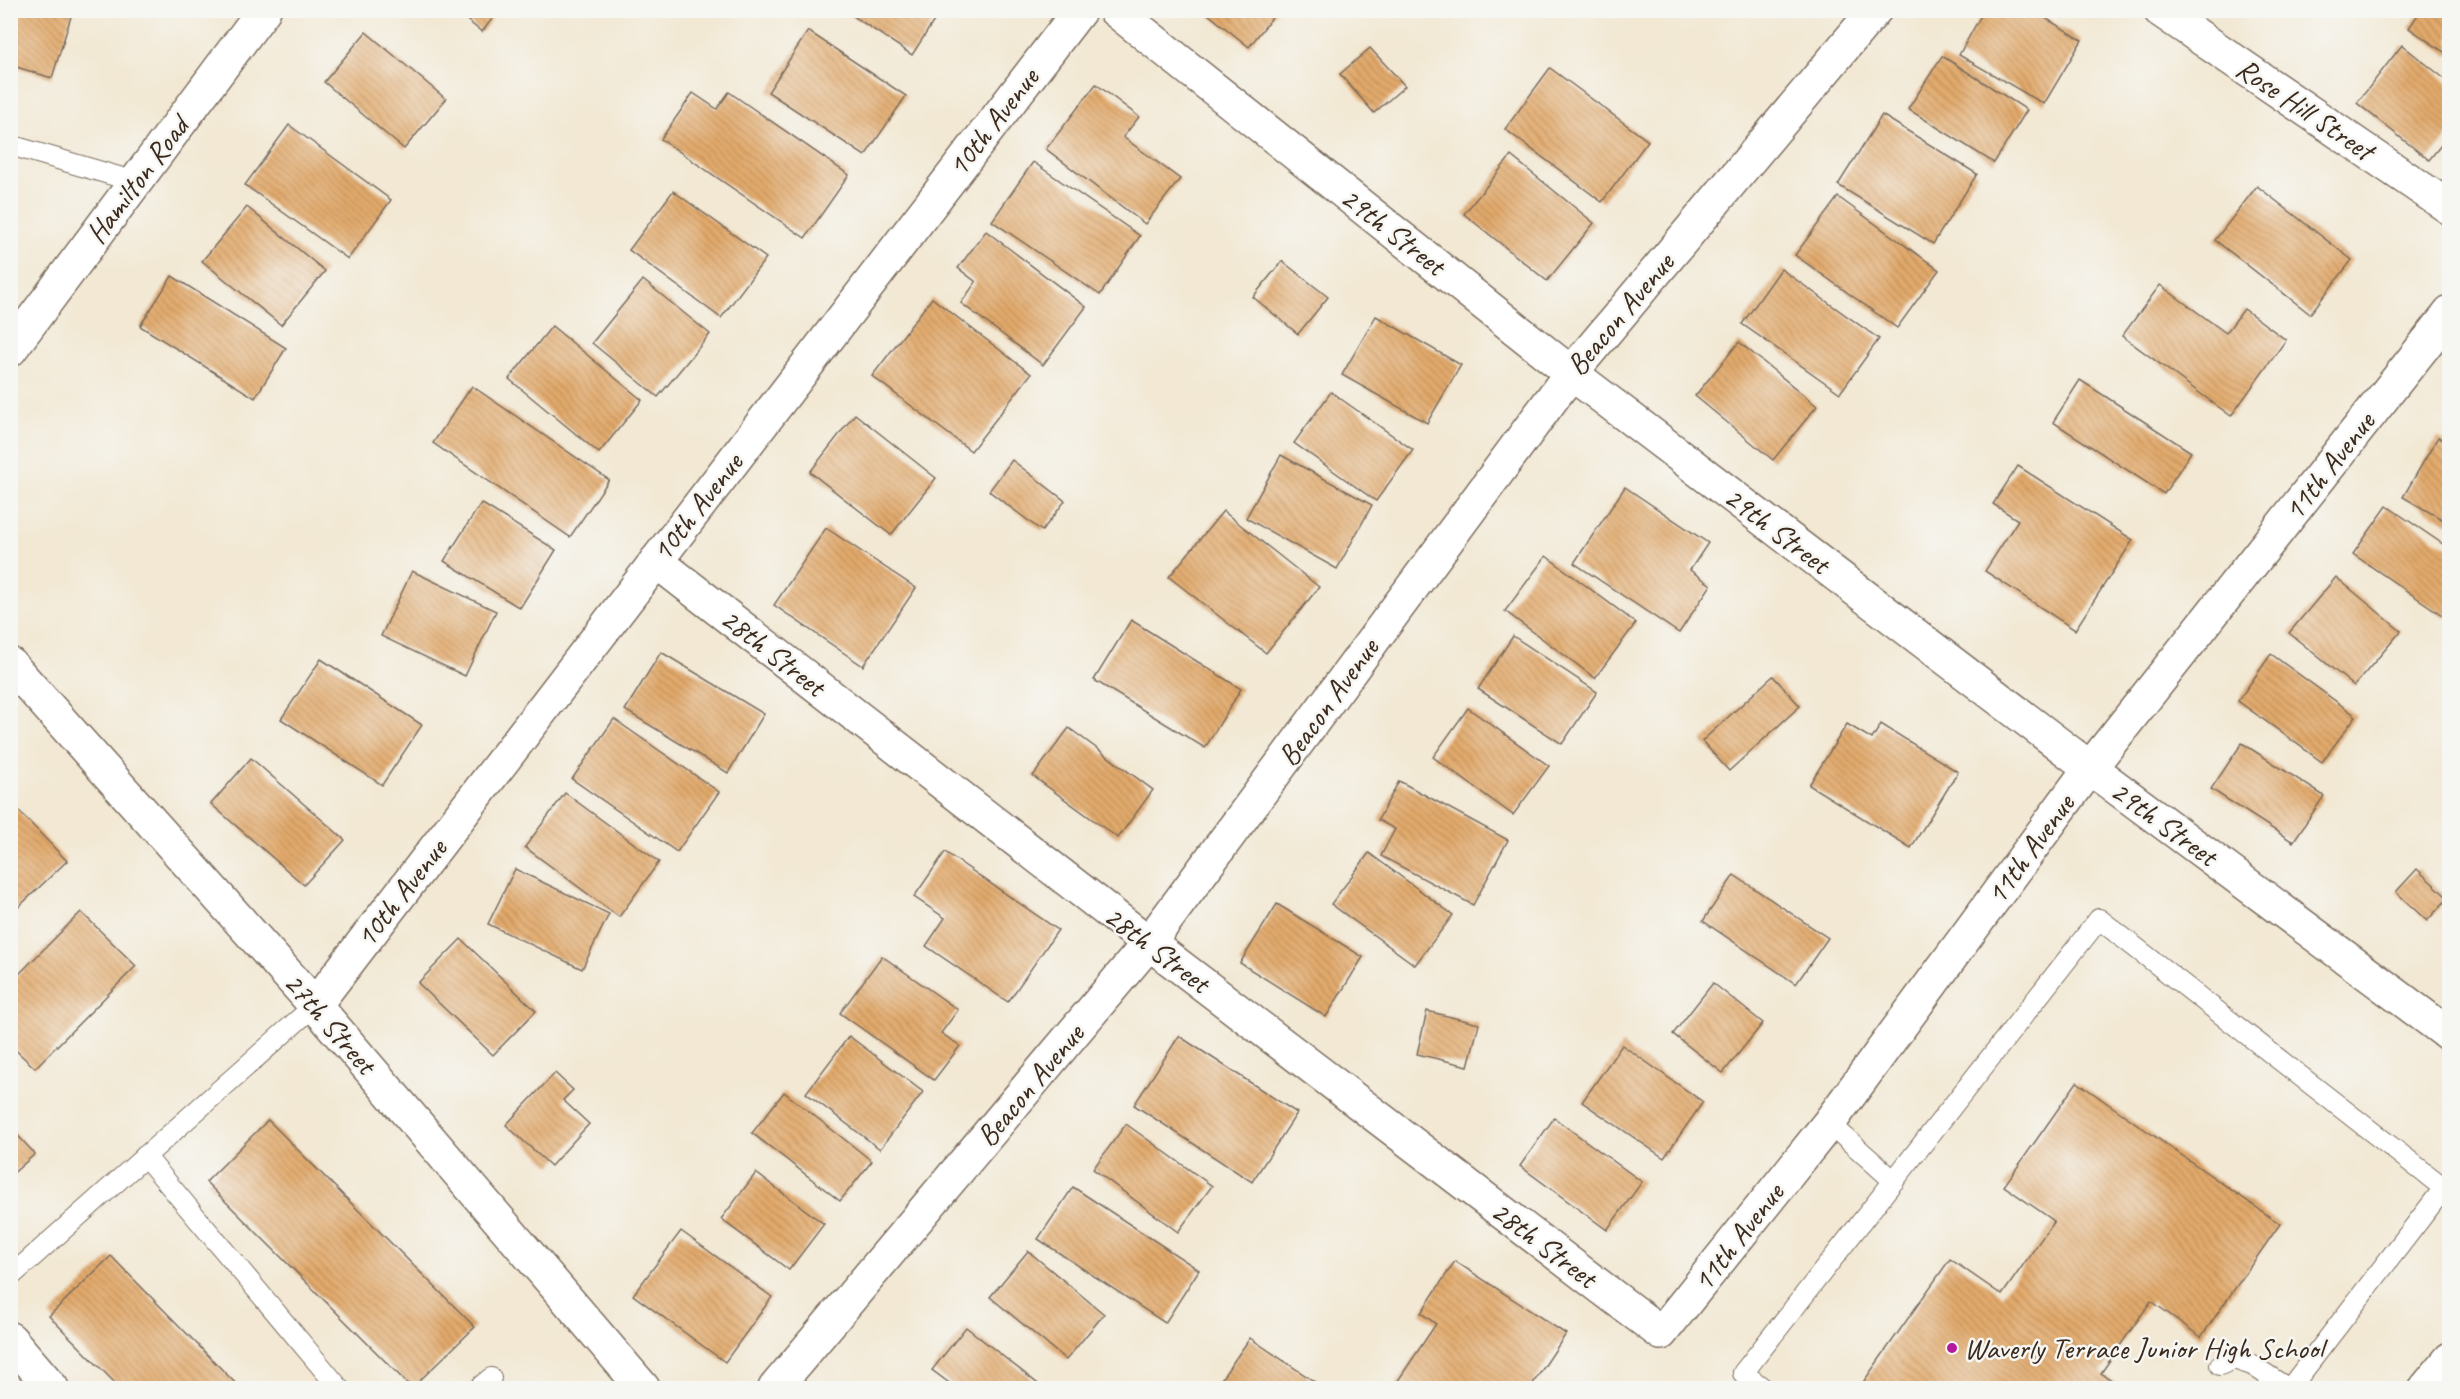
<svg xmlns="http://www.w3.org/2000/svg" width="2460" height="1399" viewBox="0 0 2460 1399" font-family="Caveat,sans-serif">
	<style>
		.building { fill: url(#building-back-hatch) }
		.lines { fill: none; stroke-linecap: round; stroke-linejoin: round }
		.service-casing { stroke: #7b6c5d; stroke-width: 22 }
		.minor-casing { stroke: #7b6c5d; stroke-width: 36 }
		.tertiary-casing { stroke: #7b6c5d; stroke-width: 36 }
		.service { stroke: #fff; stroke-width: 20 }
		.minor { stroke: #fff; stroke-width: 33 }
		.tertiary { stroke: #fff; stroke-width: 33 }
		.poi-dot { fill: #b5179e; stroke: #f6f6f2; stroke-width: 2 }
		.labels { text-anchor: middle; stroke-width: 5; stroke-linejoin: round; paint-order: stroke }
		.street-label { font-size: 30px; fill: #3b2a1e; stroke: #f6f6f2 }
		.poi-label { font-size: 30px; fill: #3b2a1e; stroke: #f6f6f2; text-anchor: start }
	</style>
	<defs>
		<pattern id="building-back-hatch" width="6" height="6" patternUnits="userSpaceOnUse" patternTransform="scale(1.5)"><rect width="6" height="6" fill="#e3aa6c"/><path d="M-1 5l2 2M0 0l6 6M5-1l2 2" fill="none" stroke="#b98b58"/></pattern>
	</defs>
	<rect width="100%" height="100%" fill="#f6f6f2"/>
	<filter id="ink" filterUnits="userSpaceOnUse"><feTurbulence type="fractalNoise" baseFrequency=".0167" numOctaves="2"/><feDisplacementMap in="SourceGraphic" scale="12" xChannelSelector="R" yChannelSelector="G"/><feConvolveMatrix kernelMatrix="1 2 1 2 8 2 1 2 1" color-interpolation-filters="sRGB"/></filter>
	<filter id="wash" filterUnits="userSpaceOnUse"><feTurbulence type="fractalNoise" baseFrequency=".008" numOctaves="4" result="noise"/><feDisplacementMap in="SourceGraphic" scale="24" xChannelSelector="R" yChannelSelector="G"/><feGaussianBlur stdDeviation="1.35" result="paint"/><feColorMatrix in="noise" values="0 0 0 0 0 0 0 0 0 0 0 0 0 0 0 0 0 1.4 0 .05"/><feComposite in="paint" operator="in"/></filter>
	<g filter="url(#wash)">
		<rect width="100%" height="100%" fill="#f2e8d3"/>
		<g id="blocks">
			<g class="building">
				<polygon points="10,10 73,10 52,78 10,65"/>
				<polygon points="454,10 499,10 482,32"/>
				<polygon points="844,10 941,10 912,55"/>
				<polygon points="1203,10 1278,10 1249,47"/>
				<polygon points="1984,10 2032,10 2082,40 2044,104 1959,55"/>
				<polygon points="2421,10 2450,10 2450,56 2409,28"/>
				<polygon points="808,31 906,96 865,156 768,92"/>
				<polygon points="366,32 446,99 404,149 324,82"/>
				<polygon points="2402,45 2450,83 2450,134 2429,160 2357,103"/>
				<polygon points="1370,48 1405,86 1374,113 1340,74"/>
				<polygon points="1942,56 2027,110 1994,163 1908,109"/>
				<polygon points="1550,68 1648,141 1602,202 1505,129"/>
				<polygon points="1096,84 1139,117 1123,137 1180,179 1145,224 1046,149"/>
				<polygon points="729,92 849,175 805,238 661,139 693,93 717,109"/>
				<polygon points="1882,115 1977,174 1933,244 1838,185"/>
				<polygon points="289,125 391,200 348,259 245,185"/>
				<polygon points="1511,156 1594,223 1547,281 1464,214"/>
				<polygon points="1033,162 1140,236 1100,295 992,221"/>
				<polygon points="2257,186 2352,260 2310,314 2215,240"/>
				<polygon points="673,191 766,258 721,318 629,250"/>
				<polygon points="1838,197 1939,270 1897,328 1795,255"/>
				<polygon points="247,207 325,271 281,325 202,261"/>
				<polygon points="986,231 1086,307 1043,365 961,303 976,282 958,268"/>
				<polygon points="1282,261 1328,297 1298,334 1253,297"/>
				<polygon points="1781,269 1879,339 1840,393 1742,324"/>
				<polygon points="172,276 286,348 255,398 140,326"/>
				<polygon points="643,280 710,334 658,397 592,343"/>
				<polygon points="2160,285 2226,333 2244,309 2286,340 2231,416 2122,336"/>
				<polygon points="932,298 1031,374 971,451 872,376"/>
				<polygon points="1376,316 1461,365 1427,423 1342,375"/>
				<polygon points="552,326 642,400 599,453 509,379"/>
				<polygon points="1739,342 1817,406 1773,460 1695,396"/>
				<polygon points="2080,380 2191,452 2164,494 2053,422"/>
				<polygon points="472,386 609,480 570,537 433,443"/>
				<polygon points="1331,392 1413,450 1376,501 1294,443"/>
				<polygon points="855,414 936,478 891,535 810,472"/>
				<polygon points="2438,437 2450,444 2450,524 2403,497"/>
				<polygon points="1281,455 1372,505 1337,569 1246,518"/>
				<polygon points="1012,460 1065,501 1042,531 989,491"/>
				<polygon points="2018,466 2133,540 2075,630 1985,571 2018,520 1993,504"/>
				<polygon points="1625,487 1708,543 1690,570 1711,585 1679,633 1574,563"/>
				<polygon points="481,503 556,550 520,608 444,561"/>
				<polygon points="2387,506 2450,549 2450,611 2445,617 2353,554"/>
				<polygon points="1223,511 1319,587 1266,653 1169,577"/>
				<polygon points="826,528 916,588 863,666 774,605"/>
				<polygon points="1546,556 1636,623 1595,678 1505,611"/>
				<polygon points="412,571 496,611 465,676 381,636"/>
				<polygon points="2336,577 2401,631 2354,686 2289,633"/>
				<polygon points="1131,620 1241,689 1205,748 1094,680"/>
				<polygon points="1513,636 1597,692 1562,744 1478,689"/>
				<polygon points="661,652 764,714 728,773 625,710"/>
				<polygon points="2271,654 2356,716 2322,762 2238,701"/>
				<polygon points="321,659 422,725 382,785 281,719"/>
				<polygon points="1773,676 1800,706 1729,771 1702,741"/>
				<polygon points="1468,708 1549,766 1513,815 1433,757"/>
				<polygon points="614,719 719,792 677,852 572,779"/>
				<polygon points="1847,724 1872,739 1881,724 1958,772 1911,848 1809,785"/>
				<polygon points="1069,728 1153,790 1118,838 1033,776"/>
				<polygon points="2242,743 2324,796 2293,842 2211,789"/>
				<polygon points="251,758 345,840 304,885 211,804"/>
				<polygon points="1399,781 1508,840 1473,905 1381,856 1395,829 1378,820"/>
				<polygon points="565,793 659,862 619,917 525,847"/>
				<polygon points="14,806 67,861 10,915 10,810"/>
				<polygon points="945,852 1058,930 1008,1002 926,946 945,918 914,897"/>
				<polygon points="1369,853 1453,915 1415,965 1331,904"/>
				<polygon points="515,869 609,914 582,969 488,924"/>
				<polygon points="2417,869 2448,898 2427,921 2396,892"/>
				<polygon points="1734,875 1828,938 1796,984 1703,921"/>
				<polygon points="1277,904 1363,957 1326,1017 1240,963"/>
				<polygon points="81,912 136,966 35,1068 10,1045 10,983"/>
				<polygon points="461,939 536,1011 493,1055 418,983"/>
				<polygon points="882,956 958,1010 941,1033 960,1046 934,1080 840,1013"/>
				<polygon points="1713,983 1763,1023 1723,1073 1673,1034"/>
				<polygon points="1427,1011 1479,1024 1468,1066 1417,1054"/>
				<polygon points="849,1036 923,1092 880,1149 806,1093"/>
				<polygon points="1179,1036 1297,1113 1252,1182 1134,1105"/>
				<polygon points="1622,1045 1703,1102 1664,1158 1582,1102"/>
				<polygon points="555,1073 573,1090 563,1100 589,1124 551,1166 506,1125"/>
				<polygon points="2077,1082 2280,1224 2201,1337 2151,1301 2101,1373 2123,1388 1859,1388 1950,1259 2002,1295 2054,1221 2004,1186"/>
				<polygon points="784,1092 872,1161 840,1201 752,1133"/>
				<polygon points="1554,1118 1642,1182 1607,1230 1520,1166"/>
				<polygon points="268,1120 475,1327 412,1388 206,1182"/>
				<polygon points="1126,1124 1212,1186 1178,1232 1093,1169"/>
				<polygon points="10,1127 35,1154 10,1176"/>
				<polygon points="756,1173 824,1224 789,1270 721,1219"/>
				<polygon points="1073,1187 1199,1270 1165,1323 1038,1239"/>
				<polygon points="681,1231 772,1297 725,1362 633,1295"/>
				<polygon points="1028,1251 1104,1314 1066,1360 990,1297"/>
				<polygon points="111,1256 240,1388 120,1388 49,1316"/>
				<polygon points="1455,1261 1566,1334 1530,1388 1393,1388 1436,1324 1421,1313"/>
				<polygon points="966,1327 1038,1384 1035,1388 956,1388 932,1370"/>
				<polygon points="1250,1338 1324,1388 1215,1388"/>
			</g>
		</g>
	</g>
	<g filter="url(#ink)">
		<use href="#blocks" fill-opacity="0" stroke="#7b6c5d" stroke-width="1.5"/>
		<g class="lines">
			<defs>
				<g id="service">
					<polyline points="10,145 136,182"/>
					<polyline points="1829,1123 1894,1181"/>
					<polyline points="145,1156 339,1388"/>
					<polyline points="10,1277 315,1005"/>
					<polyline points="2220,1365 2234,1359 2252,1365 2287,1388"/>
					<polyline points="479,1388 491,1378"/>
					<polyline points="1763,1388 1743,1373 2099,919 2444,1188 2290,1388"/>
				</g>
				<g id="minor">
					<polyline points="1115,10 1571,373 2090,768 2450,1035"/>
					<polyline points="2160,10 2450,208"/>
					<polyline points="656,561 1149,943 1661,1333 1829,1123 2090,768 2450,313"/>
					<polyline points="10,664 315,1005 643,1388"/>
					<polyline points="315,1005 1080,10"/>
					<polyline points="10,1339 52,1388"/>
					<polyline points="775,1388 1149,943 1571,373 1875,10"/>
					<polyline points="2426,1388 2450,1359"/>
				</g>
				<polyline id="tertiary" points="10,350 264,10"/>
			</defs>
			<use href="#service" class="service-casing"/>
			<use href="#minor" class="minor-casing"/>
			<use href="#tertiary" class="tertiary-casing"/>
			<use href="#service" class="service"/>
			<use href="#minor" class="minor"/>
			<use href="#tertiary" class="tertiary"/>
		</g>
	</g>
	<circle class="poi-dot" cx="1952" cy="1348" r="6"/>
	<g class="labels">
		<g class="street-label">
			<text transform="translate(2305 109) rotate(34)" y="10">Rose Hill Street</text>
			<text transform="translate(993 122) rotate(-52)" y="10">10th Avenue</text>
			<text transform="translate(137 180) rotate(-53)" y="10">Hamilton Road</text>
			<text transform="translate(1393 231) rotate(38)" y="10">29th Street</text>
			<text transform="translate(1620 314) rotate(-50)" y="10">Beacon Avenue</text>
			<text transform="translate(2329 466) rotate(-52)" y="10">11th Avenue</text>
			<text transform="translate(697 507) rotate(-52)" y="10">10th Avenue</text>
			<text transform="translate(1777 530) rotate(37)" y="10">29th Street</text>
			<text transform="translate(773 652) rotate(38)" y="10">28th Street</text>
			<text transform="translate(1328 702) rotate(-54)" y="10">Beacon Avenue</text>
			<text transform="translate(2164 823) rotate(36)" y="10">29th Street</text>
			<text transform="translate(2030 849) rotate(-54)" y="10">11th Avenue</text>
			<text transform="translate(401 893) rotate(-52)" y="10">10th Avenue</text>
			<text transform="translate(1157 949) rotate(37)" y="10">28th Street</text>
			<text transform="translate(330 1023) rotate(49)" y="10">27th Street</text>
			<text transform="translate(1030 1085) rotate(-50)" y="10">Beacon Avenue</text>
			<text transform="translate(1738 1237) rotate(-52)" y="10">11th Avenue</text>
			<text transform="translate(1544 1244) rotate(37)" y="10">28th Street</text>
		</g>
		<g class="poi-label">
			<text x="1964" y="1358">Waverly Terrace Junior High School</text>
		</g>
	</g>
	<rect width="2460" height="1399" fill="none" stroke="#f6f6f2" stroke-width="36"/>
</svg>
